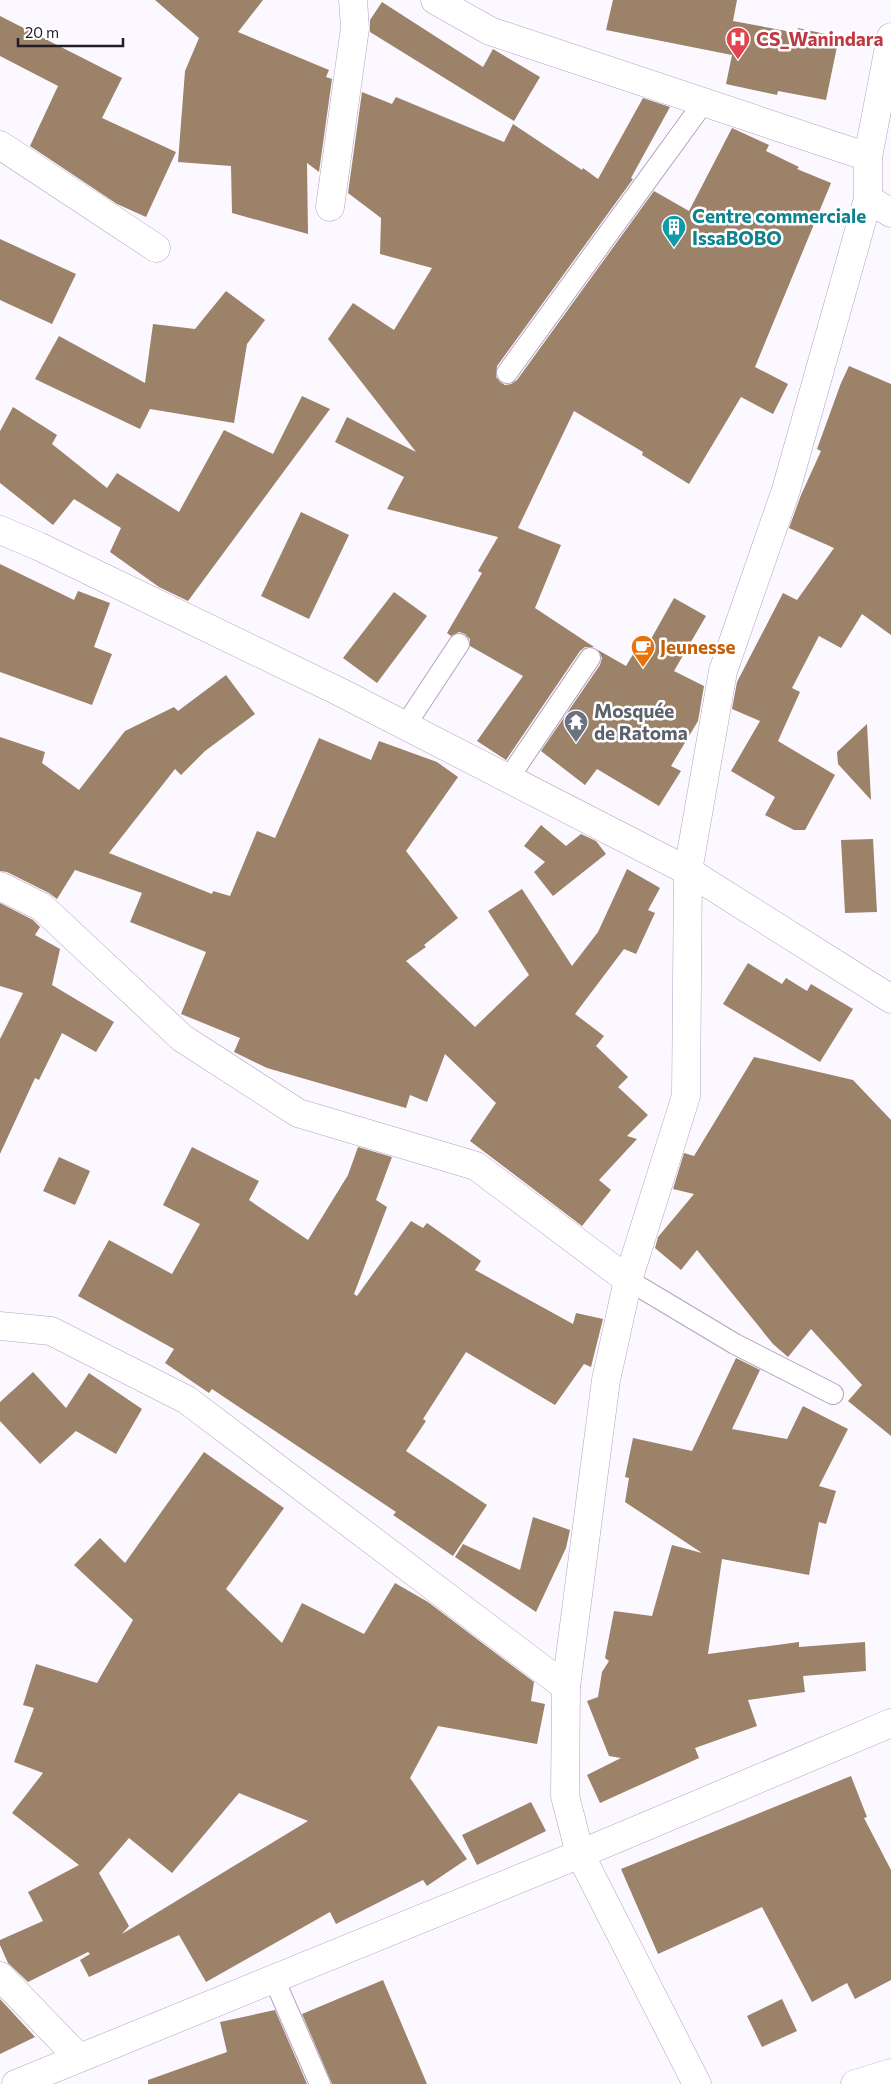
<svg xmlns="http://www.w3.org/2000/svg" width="891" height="2084" viewBox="0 0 891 2084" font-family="Commissioner,sans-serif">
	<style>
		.building { fill: #9b8268; fill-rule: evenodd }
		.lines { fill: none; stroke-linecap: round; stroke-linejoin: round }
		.service-casing { stroke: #b4a2c1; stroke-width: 22 }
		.minor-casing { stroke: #b4a2c1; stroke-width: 29 }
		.service { stroke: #fff; stroke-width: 20 }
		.minor { stroke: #fff; stroke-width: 28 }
		.labels { text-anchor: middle; stroke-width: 5; stroke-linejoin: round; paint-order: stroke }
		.health-label { font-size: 19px; font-weight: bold; fill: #be3a42; stroke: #fff; text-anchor: start }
		.culture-label { font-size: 19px; font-weight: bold; fill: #0d838f; stroke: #fff; text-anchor: start }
		.food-label { font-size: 19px; font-weight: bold; fill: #c56008; stroke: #fff; text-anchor: start }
		.worship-label { font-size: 19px; font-weight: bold; fill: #5b616d; stroke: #fff; text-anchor: start }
	</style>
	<rect width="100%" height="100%" fill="#fcf8ff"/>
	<g class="building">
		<polygon points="155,0 263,0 238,32 329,70 326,77 332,79 319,172 307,163 308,234 232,213 231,166 178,162 185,71 199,38"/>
		<polygon points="613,0 737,0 733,21 797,33 798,28 839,37 826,100 778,91 777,95 726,84 732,55 606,30"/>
		<polygon points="382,2 483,67 493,49 540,77 514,121 370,32 370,20"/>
		<polygon points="0,16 122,78 102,118 176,152 146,217 117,204 30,146 58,86 0,56"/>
		<polygon points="362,92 392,104 396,97 504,142 513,124 582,170 583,168 598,179 643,98 670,107 631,178 633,179 497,366 496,377 500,382 505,385 511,384 517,380 654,191 689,211 732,128 769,145 766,151 799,167 797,169 831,183 755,367 788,384 773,414 741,397 689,484 642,455 643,452 574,411 518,528 561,545 535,608 594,647 585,647 580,651 506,760 477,741 523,676 470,646 470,639 465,634 459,632 451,636 447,633 482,573 478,571 498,537 387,509 404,477 335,442 347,417 416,452 328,339 353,303 394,330 432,268 380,254 381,218 348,193"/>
		<polygon points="0,239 76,274 52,324 0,300"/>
		<polygon points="226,291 265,320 247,344 234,423 150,409 140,429 35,379 59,336 145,383 153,324 195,329"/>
		<polygon points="849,366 891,384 891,635 862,614 841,648 819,636 792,688 800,692 778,741 835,775 805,830 794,830 765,815 775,797 731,771 760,721 732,709 737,682 783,593 797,600 834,548 789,528 801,495 821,451 817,449 841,383"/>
		<polygon points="302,396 330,409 188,601 159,587 110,552 121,528 74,499 53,525 0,483 0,431 13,407 57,435 52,444 107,488 117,473 179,512 224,430 273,454"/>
		<polygon points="301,512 349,535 309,619 261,596"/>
		<polygon points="0,564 74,600 78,591 110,603 94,647 112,654 92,705 0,672"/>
		<polygon points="394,592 427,616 377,683 343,658"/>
		<polygon points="674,598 706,616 674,671 704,686 698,721 671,766 681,771 659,806 597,769 585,785 541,751 600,665 602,658 598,650 626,666 635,651 642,655"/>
		<polygon points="226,675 255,714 205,751 181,775 175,769 109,853 212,894 213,891 230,896 257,831 275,838 319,738 371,760 379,741 437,762 458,777 406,851 458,918 424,945 426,947 406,961 475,1027 529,975 488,911 522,889 572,966 598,932 627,869 660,888 648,910 655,913 636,954 624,949 575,1014 604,1036 596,1046 628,1077 618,1087 648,1115 627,1136 637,1139 599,1180 611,1190 582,1226 470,1141 496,1103 445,1054 427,1102 410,1095 406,1108 267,1068 234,1052 240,1038 181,1014 206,952 130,922 142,893 75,870 57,899 49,893 7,872 0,871 0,737 45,752 42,763 79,790 125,731 174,707 178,711"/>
		<polygon points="867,724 871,800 838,764 837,752"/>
		<polygon points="541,825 566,846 581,834 596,841 606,854 553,896 534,872 545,862 524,846"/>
		<polygon points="873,839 877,912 845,913 841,840"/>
		<polygon points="0,903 33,920 40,927 35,935 60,949 52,985 114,1022 96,1052 62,1033 39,1080 35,1078 0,1154 0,1039 23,993 0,986"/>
		<polygon points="748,963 782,984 786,978 807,991 811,984 853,1009 820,1062 723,1004"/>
		<polygon points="754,1057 853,1080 891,1120 891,1436 848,1401 862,1385 811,1329 788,1357 773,1344 697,1250 681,1270 655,1248 658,1237 694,1194 673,1189 684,1153 694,1156"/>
		<polygon points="192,1147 259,1181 249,1200 308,1240 348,1175 358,1147 392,1157 376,1200 387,1207 354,1294 357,1296 411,1221 423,1228 427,1223 481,1261 475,1270 573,1324 576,1313 603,1319 591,1367 584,1364 555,1405 466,1352 423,1419 426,1421 406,1451 487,1505 453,1556 393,1515 396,1512 212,1389 209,1393 165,1363 174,1349 78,1296 109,1240 172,1274 200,1224 163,1205"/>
		<polygon points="59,1157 90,1171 75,1205 43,1191"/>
		<polygon points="736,1358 760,1370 732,1429 787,1439 803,1406 848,1429 819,1486 836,1491 826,1524 819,1522 809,1575 722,1559 708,1654 799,1642 799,1647 865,1642 866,1671 803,1676 805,1692 748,1700 757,1726 695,1748 699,1758 600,1803 587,1775 621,1758 609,1756 587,1701 598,1697 602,1672 609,1661 605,1658 614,1611 652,1616 672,1545 702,1553 625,1502 629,1478 625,1477 633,1438 692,1451"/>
		<polygon points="33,1372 66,1408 89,1373 142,1409 116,1454 76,1431 40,1464 0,1421 0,1402"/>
		<path d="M204,1452L284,1508L226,1589L282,1643L302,1603L364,1634L395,1583L428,1602L534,1682L531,1701L545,1704L537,1744L438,1726L410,1778L467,1859L427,1886L423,1880L336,1924L330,1912L206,1982L179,1935L89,1977L80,1960L90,1954L88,1952L28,1982L8,1963L0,1945V1940L43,1921L28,1892L79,1865L12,1813L43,1773L14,1762L34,1708L23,1705L36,1664L97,1683L133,1620L74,1565L100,1538L125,1563ZM239,1793L308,1821L122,1934L129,1926L99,1873L129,1838L172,1873Z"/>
		<polygon points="533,1517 570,1530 566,1548 536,1612 455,1557 463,1544 520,1570"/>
		<polygon points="851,1776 867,1817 864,1818 891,1870 891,1980 855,1999 847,1983 812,2002 762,1907 658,1954 621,1869"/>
		<polygon points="531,1802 546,1831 477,1865 462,1835"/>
		<polygon points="383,1980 427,2084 332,2084 302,2014"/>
		<polygon points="0,1999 35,2037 0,2054"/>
		<polygon points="782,1999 797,2031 762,2047 747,2016"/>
		<polygon points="275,2010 307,2084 148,2084 148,2080 227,2052 220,2022"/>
	</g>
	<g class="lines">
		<defs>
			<g id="service">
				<polyline points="507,373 704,102"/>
				<polyline points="405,726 459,644"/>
				<polyline points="508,779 590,658"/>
				<polyline points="628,1280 735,1344 833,1394"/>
				<polyline points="274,1979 320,2084"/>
			</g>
			<g id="minor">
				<polyline points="435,0 490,31 868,157"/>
				<polyline points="0,145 156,248"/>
				<polyline points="868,199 891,213"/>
				<polyline points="330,207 355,28 353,0"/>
				<polyline points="0,530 38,546 340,692 688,871 891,999"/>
				<polyline points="0,886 42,907 182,1038 298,1113 476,1166 628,1280"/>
				<polyline points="0,1326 51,1331 187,1400 566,1687"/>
				<polyline points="0,1976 79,2058"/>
				<polyline points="16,2084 580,1854 891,1723"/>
				<polyline points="697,2084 580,1854 565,1796 566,1687 606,1380 628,1280 686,1096 688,871 723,671 786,490 868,199 868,157 891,37"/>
				<polyline points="855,2084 891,2073"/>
			</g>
		</defs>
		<use href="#service" class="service-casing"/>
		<use href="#minor" class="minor-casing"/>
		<use href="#service" class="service"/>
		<use href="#minor" class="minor"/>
	</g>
	<defs>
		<symbol id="hospital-pin" viewBox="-11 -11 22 30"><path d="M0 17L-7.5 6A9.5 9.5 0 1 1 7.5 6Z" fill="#e0444e" stroke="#fff"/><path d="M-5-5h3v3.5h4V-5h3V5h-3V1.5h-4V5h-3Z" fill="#fff"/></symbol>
		<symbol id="building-pin" viewBox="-11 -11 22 30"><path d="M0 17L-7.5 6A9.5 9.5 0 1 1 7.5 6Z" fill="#0f9aa8" stroke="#fff"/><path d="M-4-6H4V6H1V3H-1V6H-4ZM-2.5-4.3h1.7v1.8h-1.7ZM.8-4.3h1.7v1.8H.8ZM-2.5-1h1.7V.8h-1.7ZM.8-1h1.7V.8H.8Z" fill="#fff"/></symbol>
		<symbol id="cafe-pin" viewBox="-11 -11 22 30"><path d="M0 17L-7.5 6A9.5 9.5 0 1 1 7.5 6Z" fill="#e8710a" stroke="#fff"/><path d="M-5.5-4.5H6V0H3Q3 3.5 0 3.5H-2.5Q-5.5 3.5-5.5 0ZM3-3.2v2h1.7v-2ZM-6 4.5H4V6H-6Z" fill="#fff"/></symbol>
		<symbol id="temple-pin" viewBox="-11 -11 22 30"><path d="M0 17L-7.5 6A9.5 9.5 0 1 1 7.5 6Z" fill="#6b7280" stroke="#fff"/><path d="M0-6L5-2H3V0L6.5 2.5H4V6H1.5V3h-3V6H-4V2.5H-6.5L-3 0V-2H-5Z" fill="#fff"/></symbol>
	</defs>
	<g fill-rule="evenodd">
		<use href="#hospital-pin" x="724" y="25" width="28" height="38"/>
		<use href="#building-pin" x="660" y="213" width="28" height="38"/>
		<use href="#cafe-pin" x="629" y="633" width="28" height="38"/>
		<use href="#temple-pin" x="562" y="708" width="28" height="38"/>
	</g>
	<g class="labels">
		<g class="health-label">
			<text x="756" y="46">CS_Wanindara</text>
		</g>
		<g class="culture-label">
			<text x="692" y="223">Centre commerciale<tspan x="692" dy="22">IssaBOBO</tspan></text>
		</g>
		<g class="food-label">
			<text x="660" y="654">Jeunesse</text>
		</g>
		<g class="worship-label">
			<text x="594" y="718">Mosquée<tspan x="594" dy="22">de Ratoma</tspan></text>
		</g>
	</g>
	<path d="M18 38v8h105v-8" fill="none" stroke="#221c27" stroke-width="2.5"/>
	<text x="25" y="38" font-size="15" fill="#221c27" stroke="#ffffff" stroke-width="4" paint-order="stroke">20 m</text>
</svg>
